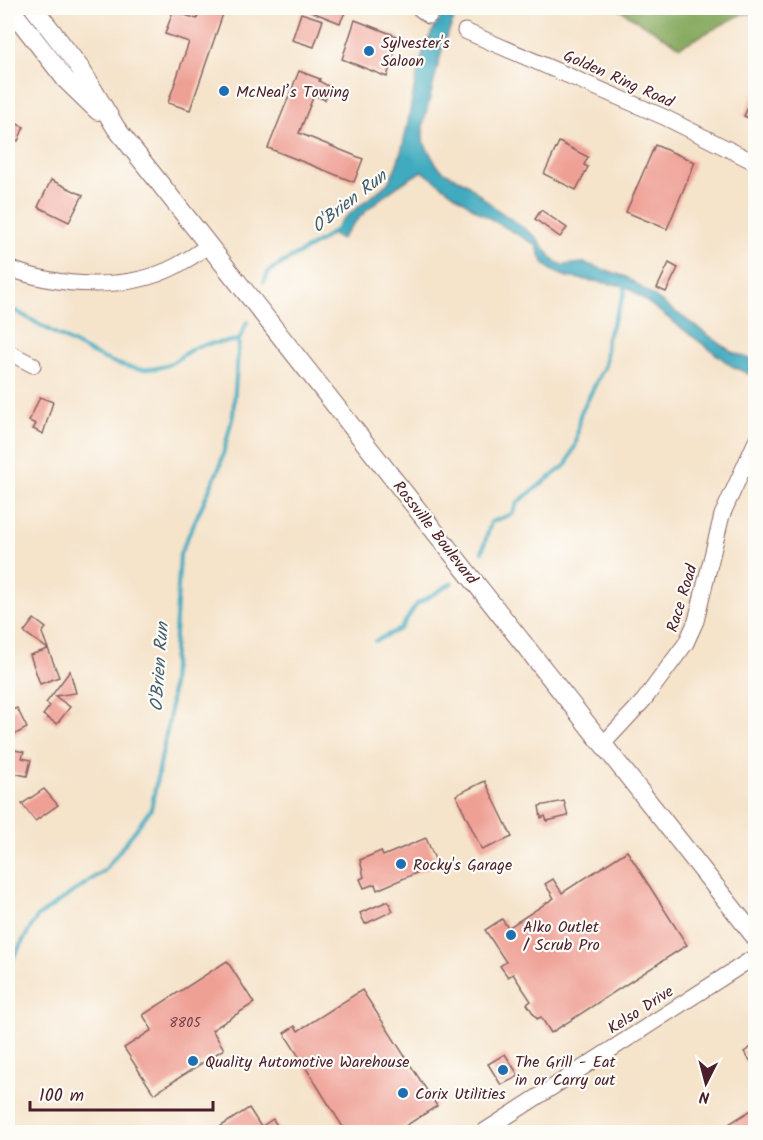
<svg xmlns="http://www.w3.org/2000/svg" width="763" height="1140" viewBox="0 0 763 1140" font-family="Kalam,sans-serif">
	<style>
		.forest { fill: #87aa60; stroke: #686446; stroke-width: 1.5 }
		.water { fill: #40aabf; stroke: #456475; stroke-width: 1.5 }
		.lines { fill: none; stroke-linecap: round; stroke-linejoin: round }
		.stream { stroke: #40aabf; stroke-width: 4 }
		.building { fill: #efa095 }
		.minor-casing { stroke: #866463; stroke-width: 17 }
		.major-casing { stroke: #866463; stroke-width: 20 }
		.minor { stroke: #fff; stroke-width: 15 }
		.major { stroke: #fff; stroke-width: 18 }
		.poi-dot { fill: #1f6fb2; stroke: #fdfcf7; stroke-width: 2 }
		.labels { text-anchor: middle; stroke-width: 4.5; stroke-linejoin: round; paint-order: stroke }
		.number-label { font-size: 14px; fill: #733f46 }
		.poi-label { font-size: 16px; fill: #4a1f2b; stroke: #fdfcf7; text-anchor: start }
		.street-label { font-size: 16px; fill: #4a1f2b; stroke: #fdfcf7 }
		.water-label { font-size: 18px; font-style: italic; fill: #465e6e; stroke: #fdfcf7 }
	</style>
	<rect width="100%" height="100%" fill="#fdfcf7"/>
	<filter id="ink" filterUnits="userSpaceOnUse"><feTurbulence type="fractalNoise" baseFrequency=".0167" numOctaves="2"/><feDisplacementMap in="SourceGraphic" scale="12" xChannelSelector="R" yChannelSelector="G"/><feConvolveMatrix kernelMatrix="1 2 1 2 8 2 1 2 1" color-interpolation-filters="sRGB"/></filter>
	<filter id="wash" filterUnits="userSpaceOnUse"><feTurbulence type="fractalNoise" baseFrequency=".008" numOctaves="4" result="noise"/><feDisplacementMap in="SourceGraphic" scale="24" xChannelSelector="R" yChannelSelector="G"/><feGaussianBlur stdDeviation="1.35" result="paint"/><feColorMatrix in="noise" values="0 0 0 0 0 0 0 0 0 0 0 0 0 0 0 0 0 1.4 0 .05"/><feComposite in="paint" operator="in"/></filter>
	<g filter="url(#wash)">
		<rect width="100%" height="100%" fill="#f5e3ca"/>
		<polygon class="forest" points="617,8 755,8 756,13 742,14 680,47"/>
		<path class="water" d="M450,8H465L454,19L443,45L423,125V141L436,164L444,172L466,183L495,208L536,237L554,261L563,265L584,263L626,277L732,352L755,361V377L732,366L626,286L567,277L553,271L544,264L536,245L479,212L422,171C391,189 363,209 341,239L333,235L341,221L388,183C419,130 404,53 450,8Z"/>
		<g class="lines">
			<g class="stream">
				<polyline points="264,282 269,271 322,240 339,227"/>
				<path d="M8,307C42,324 113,373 149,369C176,366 174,359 194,348C206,342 226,343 239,340"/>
				<polyline points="482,552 491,522 512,514 518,502 566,465 576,444 580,415 605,365 607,338 624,295 626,281"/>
				<polyline points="375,641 400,629 417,604 452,583"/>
				<polyline points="8,966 37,917 105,870 151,809 170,715 180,554 220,466 233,415 239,340 247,322"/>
			</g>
		</g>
		<g id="blocks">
			<g class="building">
				<polygon points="201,8 225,8 190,110 168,103 189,42 165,34 173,11 197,19"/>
				<polygon points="302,8 347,8 340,23"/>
				<polygon points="301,13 323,20 314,47 292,40"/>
				<polygon points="355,20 399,37 387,77 342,59"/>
				<polygon points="299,71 320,79 319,81 330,87 325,100 314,95 299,133 363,159 354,182 268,148"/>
				<polygon points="756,90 756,121 744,116"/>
				<polygon points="8,120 24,127 18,141 8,137"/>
				<polygon points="559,142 588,157 584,165 588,167 576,190 544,174"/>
				<polygon points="655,145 695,162 667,229 626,212"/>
				<polygon points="51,180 83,195 69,222 38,207"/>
				<polygon points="541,210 567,228 560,237 535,219"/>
				<polygon points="669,263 678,268 666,292 657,288"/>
				<polygon points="40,397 53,402 43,434 33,429 36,424 29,421"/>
				<polygon points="34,619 46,628 42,633 59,677 40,684 30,655 48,649 24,632"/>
				<polygon points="70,671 76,693 55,696 70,707 57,724 43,715 50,706 46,703"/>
				<polygon points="17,708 27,728 8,738 8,712"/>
				<polygon points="11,749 24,752 22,758 31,760 27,776 8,772 8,755"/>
				<polygon points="485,781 512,837 482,850 456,795"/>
				<polygon points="44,789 58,805 35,821 22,804"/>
				<polygon points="564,801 568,816 547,821 545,816 541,818 539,806"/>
				<polygon points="426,838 437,864 377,890 375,884 364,888 360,879 364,877 360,860 381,851 383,856"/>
				<polygon points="627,851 687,945 551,1033 541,1017 537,1019 527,1004 531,1001 513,974 508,977 500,966 506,962 485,930 502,919 508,928 554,898 545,884 553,879 562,893"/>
				<polygon points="388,901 393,911 365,924 360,913"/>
				<polygon points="227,961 254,1003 212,1030 224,1049 154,1094 124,1048 152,1030 143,1015"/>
				<polygon points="362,990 437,1106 396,1132 346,1132 284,1033 295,1026 298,1031"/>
				<polygon points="756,1044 756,1069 744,1052"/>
				<polygon points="505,1054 519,1076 501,1085 488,1064"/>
				<polygon points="756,1107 756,1132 716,1132"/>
				<polygon points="249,1108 261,1127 273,1119 281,1132 212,1132"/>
			</g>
		</g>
	</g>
	<g filter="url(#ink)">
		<use href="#blocks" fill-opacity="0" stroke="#866463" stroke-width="1.5"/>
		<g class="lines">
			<defs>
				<g id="minor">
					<polyline points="419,8 429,16"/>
					<polyline points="465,31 664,117 756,163"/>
					<path d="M8,268C58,287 127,292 176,266C187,260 198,253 208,246"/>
					<polyline points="8,352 33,365"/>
					<polyline points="604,743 644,700 686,643 696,621 722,515 756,441"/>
					<polyline points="483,1132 756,956"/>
				</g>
				<g id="major">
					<polyline points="10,8 66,80 98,111"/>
					<polyline points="34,8 80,68 116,128 756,938"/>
				</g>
			</defs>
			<use href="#minor" class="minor-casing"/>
			<use href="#major" class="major-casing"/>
			<use href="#minor" class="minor"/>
			<use href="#major" class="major"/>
		</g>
	</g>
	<g class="poi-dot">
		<circle cx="369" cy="51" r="6"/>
		<circle cx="224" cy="91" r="6"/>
		<circle cx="401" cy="864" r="6"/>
		<circle cx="511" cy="935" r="6"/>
		<circle cx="193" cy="1061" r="6"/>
		<circle cx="503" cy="1070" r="6"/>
		<circle cx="403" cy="1093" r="6"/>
	</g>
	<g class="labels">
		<g class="number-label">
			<text x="185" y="1027">8805</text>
		</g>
		<g class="poi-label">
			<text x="381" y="48">Sylvester's<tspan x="381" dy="18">Saloon</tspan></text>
			<text x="236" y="97">McNeal’s Towing</text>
			<text x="413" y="870">Rocky's Garage</text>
			<text x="523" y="932">Alko Outlet<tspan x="523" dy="18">/ Scrub Pro</tspan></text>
			<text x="205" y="1067">Quality Automotive Warehouse</text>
			<text x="515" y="1067">The Grill - Eat<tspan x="515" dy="18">in or Carry out</tspan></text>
			<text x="415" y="1099">Corix Utilities</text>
		</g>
		<g class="street-label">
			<text transform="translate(619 78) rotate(24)" y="6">Golden Ring Road</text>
			<text transform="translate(436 532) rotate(52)" y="6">Rossville Boulevard</text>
			<text transform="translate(681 598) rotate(-73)" y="6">Race Road</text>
			<text transform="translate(640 1009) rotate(-33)" y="6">Kelso Drive</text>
		</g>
		<g class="water-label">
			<text transform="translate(349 201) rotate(-38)" y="6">O'Brien Run</text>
			<text transform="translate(159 667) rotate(-86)" y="6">O'Brien Run</text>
		</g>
	</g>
	<rect width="763" height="1140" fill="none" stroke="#fdfcf7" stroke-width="30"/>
	<g transform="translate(706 1083) rotate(186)" stroke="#fdfcf7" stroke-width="4.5" paint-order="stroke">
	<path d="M0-4.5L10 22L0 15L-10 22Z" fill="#4a1f2b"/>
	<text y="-9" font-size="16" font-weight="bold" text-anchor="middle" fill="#4a1f2b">N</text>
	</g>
	<path d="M30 1101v9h183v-9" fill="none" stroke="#4a1f2b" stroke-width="3"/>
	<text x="39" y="1101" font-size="18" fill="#4a1f2b" stroke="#fdfcf7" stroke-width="4.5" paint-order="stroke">100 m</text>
</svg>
